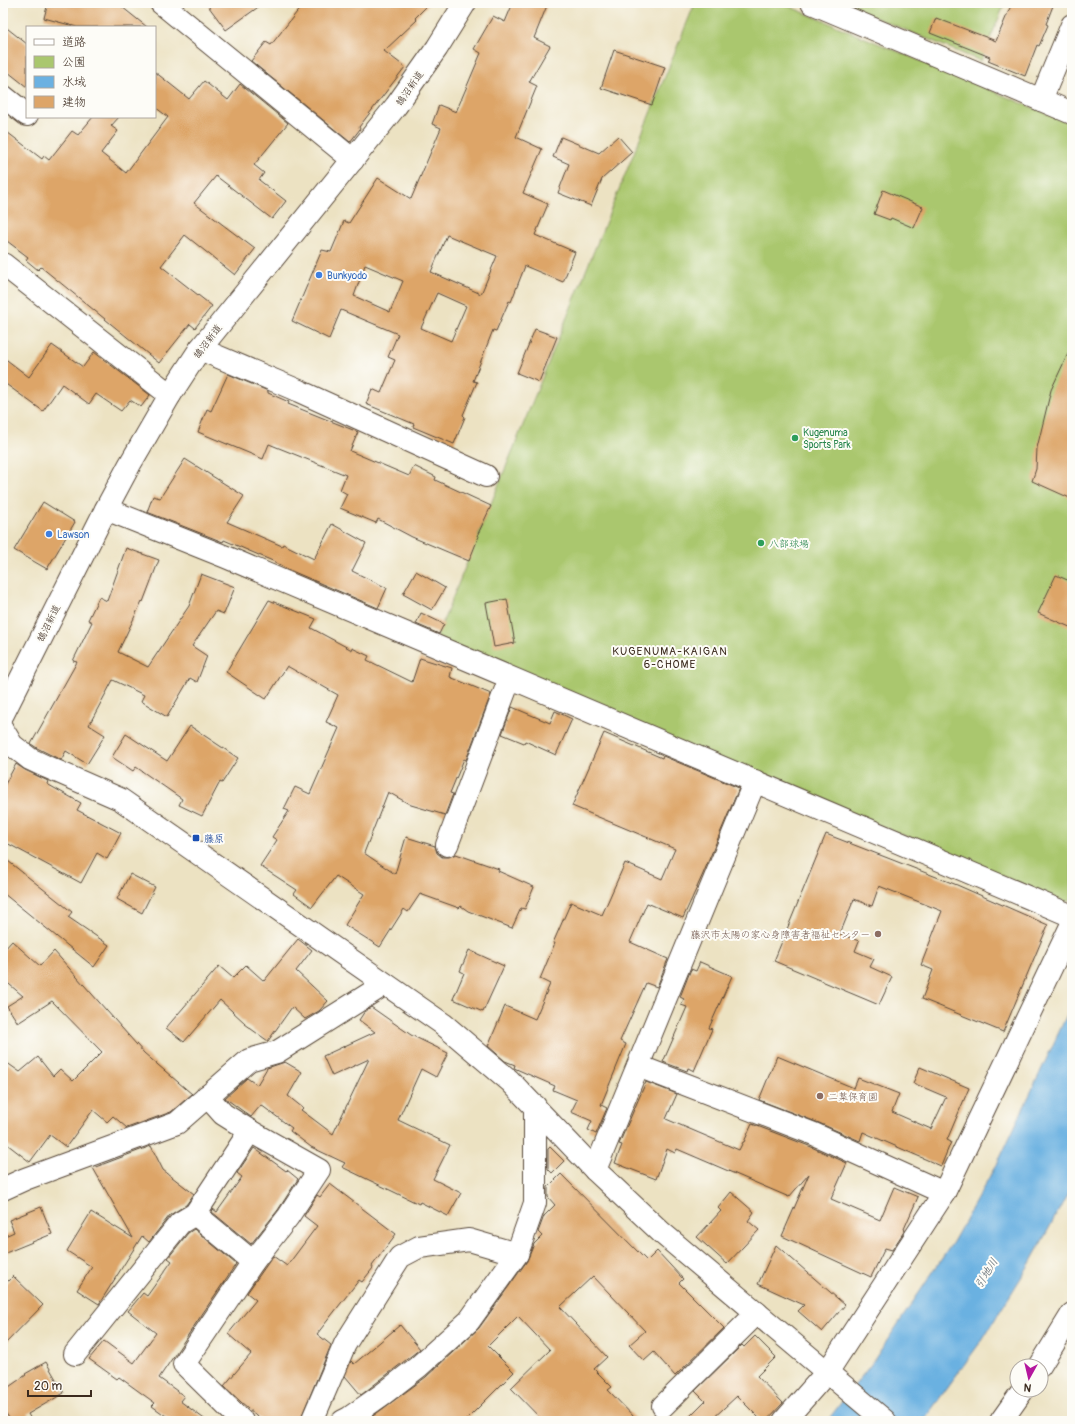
<svg xmlns="http://www.w3.org/2000/svg" width="1075" height="1424" viewBox="0 0 1075 1424" font-family="Pangolin,'Klee One',sans-serif">
	<style>
		.green { fill: #aac76e; stroke: #727846 }
		.water { fill: #6bb1e1; stroke: #536e80 }
		.building { fill: #dda568; fill-rule: evenodd }
		.lines { fill: none; stroke-linecap: round; stroke-linejoin: round }
		.minor-casing { stroke: #564637; stroke-width: 24 }
		.minor { stroke: #fff; stroke-width: 22 }
		.shop-dot { fill: #3f7fe0; stroke: #fdfcf7; stroke-width: 1.5 }
		.leisure-dot { fill: #2e9e5b; stroke: #fdfcf7; stroke-width: 1.5 }
		.transit-dot { fill: #1a4fb4; stroke: #fdfcf7; stroke-width: 1.5 }
		.education-dot { fill: #8d6e63; stroke: #fdfcf7; stroke-width: 1.5 }
		.labels { text-anchor: middle; stroke-width: 4; stroke-linejoin: round; paint-order: stroke }
		.street-label { font-size: 10px; fill: #3b2a1e; stroke: #fdfcf7 }
		.shop-label { font-size: 10px; fill: #366cbe; stroke: #fdfcf7; text-anchor: start }
		.leisure-label { font-size: 10px; fill: #27864d; stroke: #fdfcf7; text-anchor: start }
		.transit-label { font-size: 10px; fill: #164399; stroke: #fdfcf7; text-anchor: start }
		.education-label { font-size: 10px; fill: #785e54; stroke: #fdfcf7; text-anchor: end }
		.neighbourhood-label { font-size: 11px; letter-spacing: 1px; fill: #3b2a1e; stroke: #fdfcf7 }
		.water-label { font-size: 11px; font-style: italic; fill: #4c5962; stroke: #fdfcf7 }
	</style>
	<rect width="100%" height="100%" fill="#fdfcf7"/>
	<filter id="ink" filterUnits="userSpaceOnUse"><feTurbulence type="fractalNoise" baseFrequency=".025" numOctaves="2"/><feDisplacementMap in="SourceGraphic" scale="8" xChannelSelector="R" yChannelSelector="G"/><feConvolveMatrix kernelMatrix="1 2 1 2 8 2 1 2 1" color-interpolation-filters="sRGB"/></filter>
	<filter id="wash" filterUnits="userSpaceOnUse"><feTurbulence type="fractalNoise" baseFrequency=".012" numOctaves="4" result="noise"/><feDisplacementMap in="SourceGraphic" scale="16" xChannelSelector="R" yChannelSelector="G"/><feGaussianBlur stdDeviation="0.9" result="paint"/><feColorMatrix in="noise" values="0 0 0 0 0 0 0 0 0 0 0 0 0 0 0 0 0 1.4 0 .05"/><feComposite in="paint" operator="in"/></filter>
	<g filter="url(#wash)">
		<rect width="100%" height="100%" fill="#ece2c2"/>
		<g class="green">
			<polygon points="695,3 781,3 1072,124 1072,900 1064,902 435,641"/>
			<polygon points="840,3 1005,3 981,61"/>
		</g>
		<polygon class="water" points="1072,1004 1072,1186 1029,1265 982,1340 923,1421 827,1421 872,1363 953,1242 1001,1156"/>
		<g id="blocks">
			<g class="building">
				<polygon points="48,3 117,3 147,27 77,27 44,18"/>
				<polygon points="206,3 264,3 226,30"/>
				<polygon points="304,3 430,3 415,18 417,20 384,51 405,67 359,127 360,129 350,142 251,61 266,42 271,45"/>
				<path d="M513,3H548L534,38L550,46L529,82L537,86L516,137L542,149L523,193L548,204L535,235L575,252L563,282L525,266L511,302L509,301L496,331L493,330L473,381L477,382L463,415L465,417L454,444L413,427L414,424L366,404L372,389L381,393L395,360L388,357L398,334L341,310L329,339L292,321L322,250L331,252L344,221L349,223L378,178L411,199L441,128L432,124L439,105L456,112L481,53L474,49L493,16L505,22ZM447,235L497,256L481,294L431,272ZM365,265L403,281L390,312L354,296ZM437,293L466,306L451,341L421,328Z"/>
				<polygon points="1012,3 1054,3 1046,24 1048,25 1039,46 1037,45 1025,76 988,61 990,57 930,33 936,18 996,41"/>
				<polygon points="3,25 27,44 27,87 3,68"/>
				<polygon points="614,50 665,67 652,105 601,88"/>
				<polygon points="155,72 189,99 204,81 228,100 240,84 288,123 254,165 264,173 259,180 286,201 272,219 216,176 194,203 255,249 235,275 185,235 161,266 212,306 195,328 190,324 159,363 41,267 38,270 26,260 28,257 3,238 3,129 42,159 44,156 49,160 72,131 78,135 93,117 119,117 111,126 118,131 101,153 126,173 168,117 155,107"/>
				<polygon points="618,136 632,152 602,179 591,206 558,193 569,164 553,157 561,137 599,153"/>
				<polygon points="883,190 923,207 914,228 891,218 890,220 874,214"/>
				<polygon points="535,329 557,337 539,382 517,373"/>
				<polygon points="52,345 83,367 94,352 150,395 141,407 130,400 121,411 96,394 89,404 62,384 43,411 3,382 3,357 29,377"/>
				<polygon points="1072,345 1072,499 1032,481 1036,469 1037,448 1051,390"/>
				<polygon points="228,374 268,391 268,393 289,402 288,404 358,432 350,451 409,476 414,466 436,477 435,480 491,506 477,536 479,536 469,561 412,537 378,519 376,523 340,508 347,494 340,490 346,475 269,444 263,459 198,432 207,409 211,411"/>
				<polygon points="185,459 244,496 227,522 282,546 283,544 314,559 332,524 366,543 352,571 387,588 378,608 287,569 275,562 224,540 223,542 147,512 153,496 160,498"/>
				<polygon points="43,502 75,522 47,569 14,550"/>
				<polygon points="126,548 159,560 143,602 142,601 118,652 148,667 189,606 201,574 235,587 224,614 216,611 192,646 207,656 197,682 190,678 167,717 141,701 144,695 113,680 89,725 105,735 87,764 66,751 61,760 37,748 31,744 77,662 73,661 92,622 88,620 99,597 107,601"/>
				<polygon points="416,571 445,588 432,610 403,594"/>
				<polygon points="1056,575 1072,582 1072,628 1038,613"/>
				<polygon points="507,599 515,643 494,647 486,603"/>
				<polygon points="269,600 316,619 311,628 352,650 352,648 369,656 367,660 412,682 420,658 452,668 450,677 491,694 466,760 464,759 450,793 453,794 445,815 411,805 388,792 364,853 395,874 406,837 435,846 437,853 442,857 449,857 456,854 499,869 498,871 534,887 525,909 521,908 512,928 468,911 461,906 459,908 420,894 408,912 404,909 380,947 345,925 364,894 336,876 312,907 294,894 297,890 260,866 277,840 272,837 289,811 284,809 295,787 310,794 339,728 326,722 338,695 287,666 266,699 226,672"/>
				<polygon points="421,613 444,624 439,634 416,624"/>
				<polygon points="512,707 550,723 555,711 572,719 556,755 525,741 524,743 502,734"/>
				<polygon points="190,726 238,758 222,783 220,782 202,816 179,805 182,799 136,767 133,771 112,757 126,734 167,761"/>
				<polygon points="604,733 662,758 663,756 739,788 703,874 683,918 647,903 630,942 668,959 657,987 646,983 620,1041 626,1044 601,1105 607,1108 596,1134 588,1130 592,1121 571,1112 577,1100 553,1090 555,1086 514,1068 515,1065 505,1061 488,1046 505,1006 535,1019 550,984 540,979 555,943 553,943 571,902 602,915 625,863 662,879 675,849 572,806"/>
				<polygon points="16,764 25,770 48,781 47,784 81,803 77,810 121,833 107,859 97,853 81,883 3,841 3,788"/>
				<polygon points="826,834 957,885 1048,925 1003,1032 922,999 933,970 921,965 942,911 879,886 872,906 854,899 840,934 859,941 855,951 874,959 870,967 892,977 879,1005 774,961"/>
				<polygon points="3,857 72,912 68,917 109,945 94,967 3,893"/>
				<polygon points="130,874 155,887 142,913 117,899"/>
				<polygon points="298,939 312,950 296,971 328,1001 319,1011 305,1019 292,1007 268,1041 244,1024 245,1023 220,1000 184,1042 166,1028 219,966 233,978 246,965 264,981"/>
				<polygon points="12,941 40,966 54,951 144,1053 192,1094 171,1112 127,1128 113,1116 107,1122 93,1110 66,1147 50,1135 30,1162 3,1141 3,1060 20,1072 38,1057 53,1076 60,1069 73,1081 102,1052 52,1001 18,1023 7,1006 23,996 3,979 3,951"/>
				<polygon points="469,950 504,966 483,1012 453,999 464,973 460,971"/>
				<polygon points="700,962 732,976 709,1028 712,1029 694,1071 688,1068 687,1071 663,1062 687,1007 681,1005 684,999 680,997 691,969 696,971"/>
				<polygon points="371,1007 411,1035 448,1053 436,1077 421,1069 398,1120 450,1145 433,1179 461,1193 448,1216 420,1202 419,1204 342,1167 345,1163 311,1147 290,1131 292,1128 261,1105 251,1117 225,1098 247,1078 257,1085 267,1068 285,1062 302,1072 288,1096 303,1108 301,1110 333,1134 369,1059 332,1076 323,1056 375,1032 359,1020 365,1011"/>
				<polygon points="777,1056 854,1088 858,1078 899,1094 892,1112 931,1129 946,1097 913,1083 920,1067 969,1088 947,1140 951,1142 941,1166 863,1132 860,1141 819,1123 759,1100"/>
				<polygon points="646,1082 677,1094 666,1119 739,1150 743,1142 744,1142 752,1124 809,1146 847,1163 831,1199 880,1220 894,1187 918,1197 904,1229 905,1230 892,1250 885,1248 871,1277 782,1236 809,1174 789,1197 677,1149 675,1153 667,1149 656,1179 615,1163 622,1145 619,1144"/>
				<polygon points="151,1146 163,1170 194,1194 186,1205 170,1215 149,1242 142,1236 99,1304 77,1290 92,1267 67,1251 91,1212 133,1238 93,1168"/>
				<polygon points="550,1147 564,1161 552,1173 548,1169 548,1149"/>
				<polygon points="254,1148 286,1171 287,1170 298,1179 278,1210 251,1244 212,1212 213,1209 217,1212 242,1177 237,1173"/>
				<polygon points="561,1174 647,1261 657,1251 683,1279 679,1283 724,1328 675,1376 654,1352 644,1361 629,1345 645,1331 593,1276 560,1307 607,1357 594,1369 612,1387 608,1390 638,1421 543,1421 511,1388 550,1350 518,1316 488,1346 514,1372 465,1421 366,1421 426,1377 479,1328 527,1261 534,1244 542,1236 538,1232 544,1216 555,1205 548,1197 548,1187"/>
				<polygon points="330,1184 396,1234 372,1266 373,1268 362,1282 359,1280 317,1334 331,1345 300,1420 263,1421 241,1402 224,1386 251,1354 228,1334 256,1300 247,1293 273,1256 287,1266 317,1226 304,1216 317,1195 320,1197"/>
				<polygon points="731,1192 754,1212 748,1221 759,1230 727,1264 697,1237 721,1211 718,1208"/>
				<polygon points="41,1207 52,1234 3,1254 3,1237 14,1232 9,1220"/>
				<polygon points="194,1229 236,1264 159,1378 184,1396 180,1401 207,1421 173,1421 152,1406 155,1403 119,1377 117,1379 89,1359 104,1341 134,1363 156,1333 128,1311 143,1293 147,1296 172,1261 168,1258 188,1233"/>
				<polygon points="776,1245 845,1305 822,1332 798,1311 804,1305 758,1284"/>
				<polygon points="13,1276 43,1305 3,1346 3,1286"/>
				<polygon points="400,1325 420,1349 361,1395 345,1376 351,1361 354,1364"/>
				<polygon points="755,1336 776,1357 757,1376 783,1403 766,1421 762,1421 737,1396 710,1421 685,1421 705,1401 695,1391 742,1345 744,1347"/>
				<polygon points="46,1362 64,1393 28,1414 32,1421 11,1421 3,1409 3,1391 26,1375 25,1374"/>
			</g>
		</g>
	</g>
	<g filter="url(#ink)">
		<use href="#blocks" fill-opacity="0" stroke="#564637" stroke-width="1"/>
		<g class="lines">
			<defs>
				<g id="minor">
					<polyline points="161,3 353,160"/>
					<polyline points="812,3 1072,113"/>
					<polyline points="3,96 27,115"/>
					<polyline points="1041,100 1072,25"/>
					<polyline points="3,264 170,395"/>
					<polyline points="200,349 299,391 486,476"/>
					<polyline points="106,509 226,557 1072,916"/>
					<polyline points="3,714 106,509 130,464 170,395 200,349 396,106 437,48 465,3"/>
					<polyline points="3,730 12,745 30,759 47,767 120,799 443,1024 510,1081 595,1170 662,1233 885,1421"/>
					<polyline points="447,845 510,678"/>
					<polyline points="638,1066 814,1134 944,1193"/>
					<polyline points="207,1096 223,1114 250,1131 319,1170 288,1217 253,1262 184,1364 242,1421"/>
					<polyline points="595,1170 755,781"/>
					<polyline points="3,1189 25,1179 177,1123 249,1060 277,1052 385,984"/>
					<polyline points="195,1214 253,1262"/>
					<polyline points="75,1354 180,1223 195,1214 250,1131"/>
					<polyline points="1040,1366 1072,1314"/>
					<polyline points="663,1406 757,1313"/>
					<polyline points="312,1421 345,1344 400,1257 419,1247 469,1240 517,1254"/>
					<polyline points="343,1421 349,1418 383,1394 418,1367 469,1321 517,1254 535,1203 535,1106"/>
					<polyline points="784,1421 828,1371 944,1193 1072,924"/>
					<polyline points="1001,1421 1023,1390"/>
				</g>
			</defs>
			<use href="#minor" class="minor-casing"/>
			<use href="#minor" class="minor"/>
		</g>
	</g>
	<g class="shop-dot">
		<circle cx="319" cy="275" r="4"/>
		<circle cx="49" cy="534" r="4"/>
	</g>
	<g class="leisure-dot">
		<circle cx="795" cy="438" r="4"/>
		<circle cx="761" cy="543" r="4"/>
	</g>
	<rect class="transit-dot" x="192" y="834" width="8" height="8" rx="2"/>
	<g class="education-dot">
		<circle cx="878" cy="934" r="4"/>
		<circle cx="820" cy="1096" r="4"/>
	</g>
	<g class="labels">
		<g class="street-label">
			<text transform="translate(409 88) rotate(-55)" y="4">鵠沼新道</text>
			<text transform="translate(207 341) rotate(-53)" y="4">鵠沼新道</text>
			<text transform="translate(48 623) rotate(-64)" y="4">鵠沼新道</text>
		</g>
		<g class="shop-label">
			<text x="327" y="279">Bunkyodo</text>
			<text x="57" y="538">Lawson</text>
		</g>
		<g class="leisure-label">
			<text x="803" y="436">Kugenuma<tspan x="803" dy="12">Sports Park</tspan></text>
			<text x="769" y="547">八部球場</text>
		</g>
		<g class="transit-label">
			<text x="204" y="842">藤原</text>
		</g>
		<g class="education-label">
			<text x="870" y="938">藤沢市太陽の家心身障害者福祉センター</text>
			<text x="828" y="1100" text-anchor="start">二葉保育園</text>
		</g>
		<g class="neighbourhood-label">
			<text x="670" y="655">KUGENUMA-KAIGAN<tspan x="670" dy="13">6-CHOME</tspan></text>
		</g>
		<g class="water-label">
			<text transform="translate(986 1273) rotate(-58)" y="4">引地川</text>
		</g>
	</g>
	<rect width="1075" height="1424" fill="none" stroke="#fdfcf7" stroke-width="16"/>
	<rect x="26" y="26" width="130" height="92" fill="#fdfcf7" stroke="#afa8a0"/>
	<rect x="34" y="39" width="20" height="6" fill="#ffffff" stroke="#afa8a0"/>
	<text x="62" y="46" font-size="12" fill="#3b2a1e">道路</text>
	<rect x="34" y="56" width="20" height="12" fill="#aac76e" stroke="#afa8a0"/>
	<text x="62" y="66" font-size="12" fill="#3b2a1e">公園</text>
	<rect x="34" y="76" width="20" height="12" fill="#6bb1e1" stroke="#afa8a0"/>
	<text x="62" y="86" font-size="12" fill="#3b2a1e">水域</text>
	<rect x="34" y="96" width="20" height="12" fill="#dda568" stroke="#afa8a0"/>
	<text x="62" y="106" font-size="12" fill="#3b2a1e">建物</text>
	<g transform="translate(1029 1378) rotate(188)"><circle r="19" fill="#fdfcf7" stroke="#afa8a0"/>
	<path d="M0-3L7 15L0 10L-7 15Z" fill="#b5179e"/>
	<text y="-6" font-size="11" font-weight="bold" text-anchor="middle" fill="#3b2a1e">N</text>
	</g>
	<path d="M28 1390v6h63v-6" fill="none" stroke="#3b2a1e" stroke-width="2"/>
	<text x="34" y="1390" font-size="12" fill="#3b2a1e" stroke="#fdfcf7" stroke-width="3" paint-order="stroke">20 m</text>
</svg>
